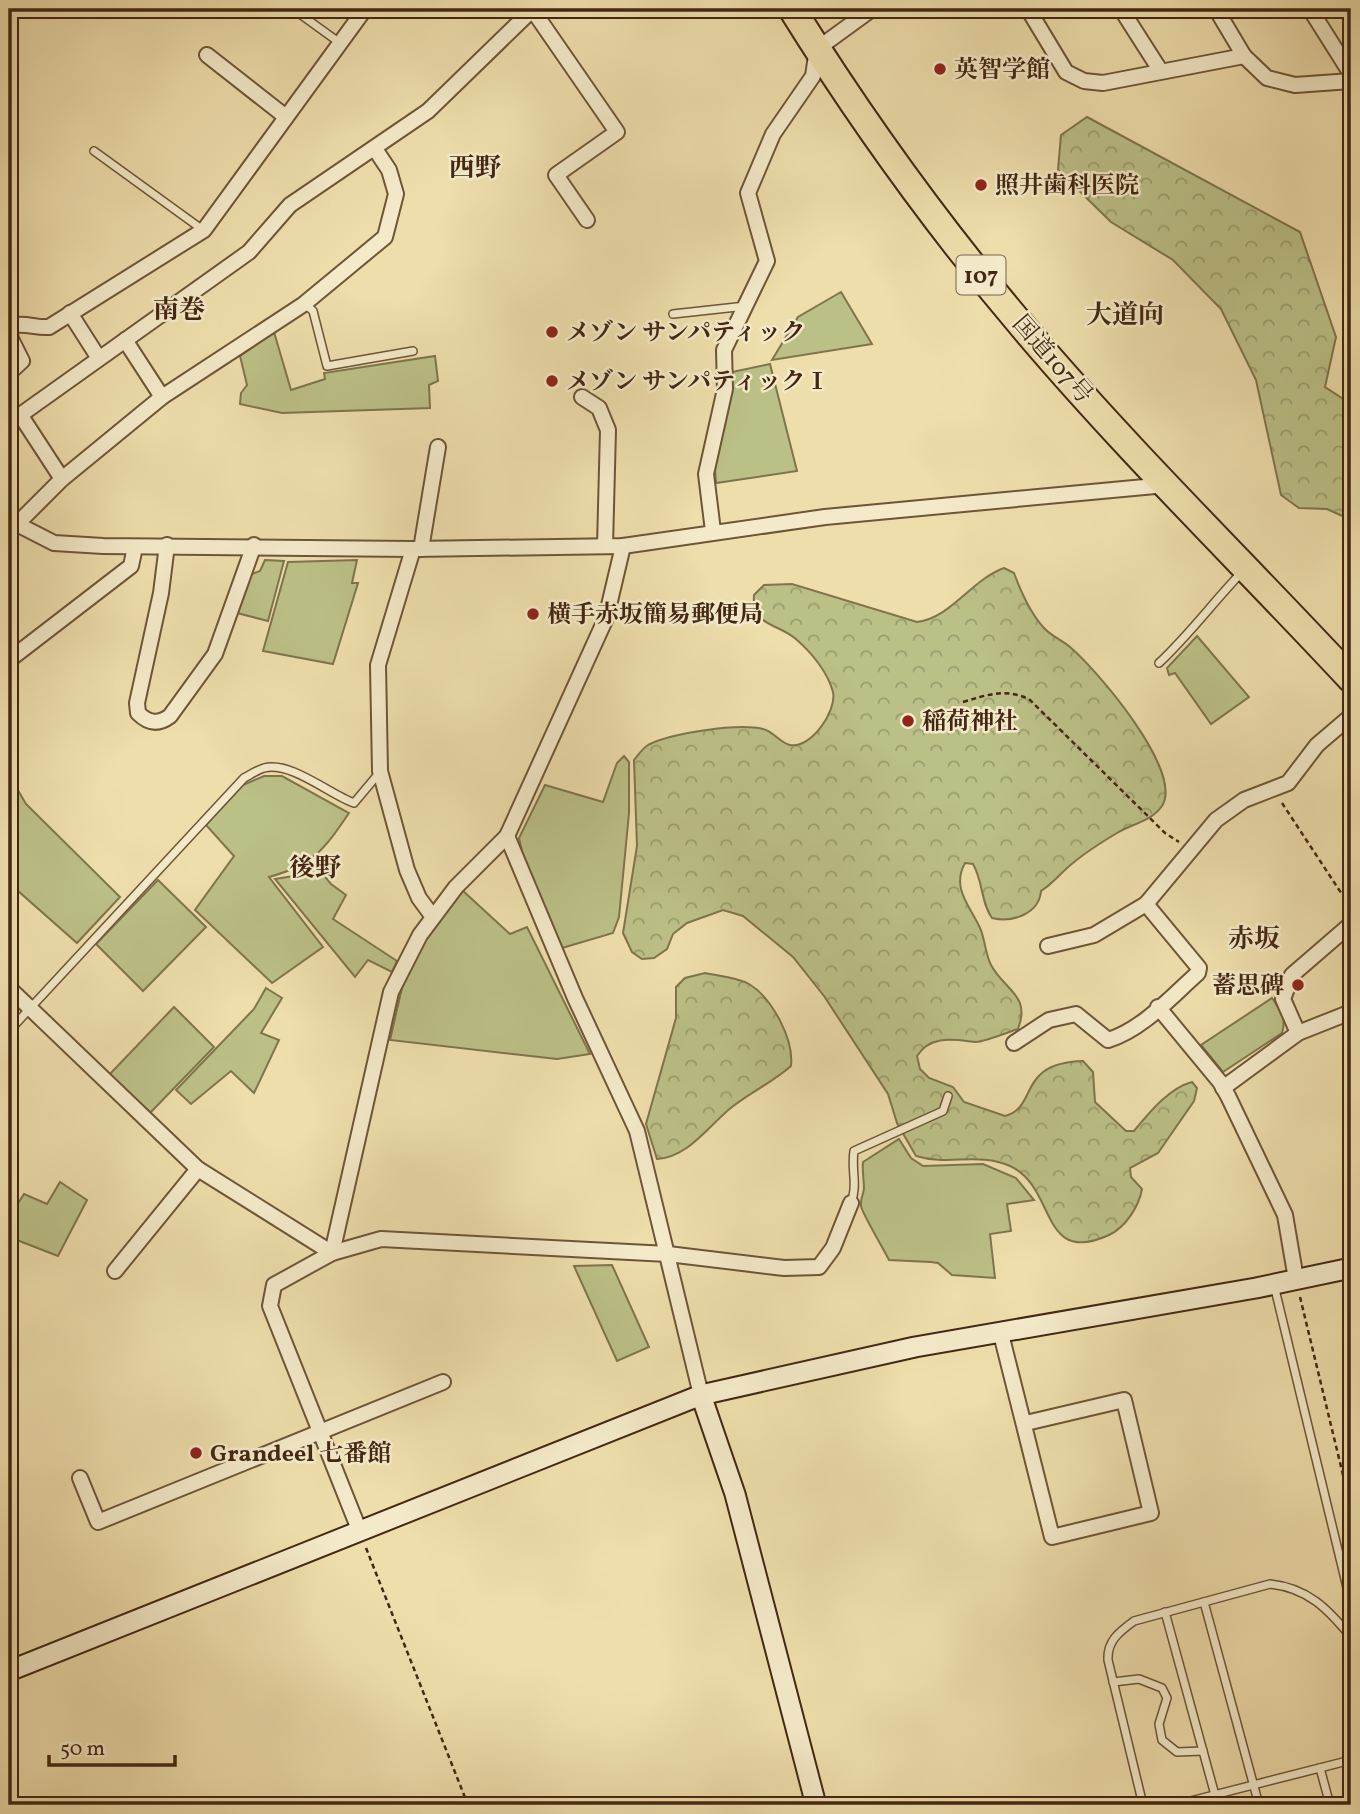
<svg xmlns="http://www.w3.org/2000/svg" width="1360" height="1814" viewBox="0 0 1360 1814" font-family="Vollkorn,'Noto Serif JP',serif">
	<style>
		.grass { fill: #bbc087; stroke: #7f744c; stroke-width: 2 }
		.forest { fill: url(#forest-crowns); stroke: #7f744c; stroke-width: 2 }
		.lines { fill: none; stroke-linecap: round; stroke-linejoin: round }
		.lane-casing { stroke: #6e5538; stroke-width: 10 }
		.street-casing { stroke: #6e5538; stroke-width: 18 }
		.secondary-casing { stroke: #432712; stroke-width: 23 }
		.highway-casing { stroke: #432712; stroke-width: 30 }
		.path { stroke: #432712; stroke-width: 2.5; stroke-dasharray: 5 3.5; stroke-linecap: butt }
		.lane { stroke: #f4eac9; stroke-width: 7 }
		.street { stroke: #f4eac9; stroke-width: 14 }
		.secondary { stroke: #f4eac9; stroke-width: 19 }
		.highway { stroke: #eedeac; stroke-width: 26 }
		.poi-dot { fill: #8f2418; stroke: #f4eac9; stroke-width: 2.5 }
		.labels { text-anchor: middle; stroke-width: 5; stroke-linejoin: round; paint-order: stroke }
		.shield { fill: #f4eac9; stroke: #786249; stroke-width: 2 }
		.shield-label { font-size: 23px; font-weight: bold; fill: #432712 }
		.poi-label { font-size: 24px; font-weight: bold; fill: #432712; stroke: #f4eac9; text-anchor: start }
		.street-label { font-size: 24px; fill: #432712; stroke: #f4eac9 }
		.neighbourhood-label { font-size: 26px; font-weight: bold; fill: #432712; stroke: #f4eac9 }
	</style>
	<defs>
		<pattern id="forest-crowns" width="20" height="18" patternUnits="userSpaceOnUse" patternTransform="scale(1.75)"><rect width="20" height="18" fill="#bbc087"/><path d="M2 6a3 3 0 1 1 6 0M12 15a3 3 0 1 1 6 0" fill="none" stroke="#9a9c6d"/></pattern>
	</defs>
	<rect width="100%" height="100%" fill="#eedeac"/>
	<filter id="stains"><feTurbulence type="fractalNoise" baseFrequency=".00286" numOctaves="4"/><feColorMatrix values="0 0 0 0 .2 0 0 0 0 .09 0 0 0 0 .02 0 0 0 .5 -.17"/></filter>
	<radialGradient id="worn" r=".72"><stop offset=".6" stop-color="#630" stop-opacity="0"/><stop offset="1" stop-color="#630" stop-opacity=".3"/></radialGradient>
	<g class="grass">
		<polygon points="841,292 872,344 772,360 798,317"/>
		<polygon points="274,332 291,390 325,379 324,373 435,356 438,381 429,385 430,408 282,413 240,404 241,393 247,385 240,356"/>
		<polygon points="770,364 797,471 716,483 715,470 732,372"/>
		<polygon points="265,560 284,561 268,621 237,613 249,575 260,571"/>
		<polygon points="357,560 352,583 358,583 333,664 263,651 288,562"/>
		<polygon points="1197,636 1249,697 1211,724 1175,673 1169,675 1167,668"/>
		<polygon points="624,756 629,762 629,813 619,917 613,933 562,948 524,860 519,838 545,785 603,802 617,763"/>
		<polygon points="9,775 26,804 120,897 77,943 9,883"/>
		<path d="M264,776H282L349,813C324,850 313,865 269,877L323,947L272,983L195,910L234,856L206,825L243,785Z"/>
		<polygon points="314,863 331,884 346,895 333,919 397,961 392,972 368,960 355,977 275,879 300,875"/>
		<polygon points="158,880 206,927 143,991 96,944"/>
		<polygon points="462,890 510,934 527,927 590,1054 557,1059 390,1040 404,979 434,925"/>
		<polygon points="266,988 282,998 261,1033 279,1040 254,1093 231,1071 191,1104 176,1090 254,1009"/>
		<path d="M1272,998C1280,1010 1287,1018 1282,1033L1223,1072L1201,1045Z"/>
		<polygon points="174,1007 214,1047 148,1115 108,1076"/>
		<path d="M899,1139L911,1158L923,1166L983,1164L1016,1178L1034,1200L1007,1204L1011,1231L990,1234L995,1278L952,1275L938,1263L931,1262L889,1260C884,1250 861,1211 861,1206C860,1200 863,1195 864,1189C864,1180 862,1171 863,1162Z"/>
		<polygon points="60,1182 87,1200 58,1256 9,1237 9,1200 17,1205 24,1194 47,1204"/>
		<polygon points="612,1265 649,1347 617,1361 574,1266"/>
	</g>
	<g class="forest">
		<polygon points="1087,117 1300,232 1336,337 1325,387 1351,404 1351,520 1327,509 1299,508 1281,495 1256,380 1221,309 1173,260 1111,222 1058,170 1061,135"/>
		<path d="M1004,568L1014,573C1021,592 1030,613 1044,628C1051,636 1062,640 1070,647C1096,669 1184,771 1162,806C1151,822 1131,824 1117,833C1102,842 1086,852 1073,863C1061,872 1054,883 1041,891C1039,914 1012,923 992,918C981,903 983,881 973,864L965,863C951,888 970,906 980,928C985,939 985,953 991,965C1005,991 1031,995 1018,1029C1009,1032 984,1042 976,1042C955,1040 931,1034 917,1056L920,1069L929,1078L953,1087L964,1102L1005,1116C1039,1107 1016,1063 1083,1061L1093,1072L1095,1102L1126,1131H1134C1149,1113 1169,1088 1192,1082L1197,1088L1194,1101L1158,1153L1130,1168L1131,1177L1142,1189C1139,1206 1126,1227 1109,1235C1039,1267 1057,1187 1010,1166C979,1152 948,1166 916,1156L897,1123L888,1094L824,996L793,957L743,916L723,910L687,923L673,934L667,949L654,958L642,959L632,952L623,933L637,846L634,760C638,755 643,748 648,745C671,733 738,723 763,729C773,731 780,743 790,745C811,749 837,711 833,692C828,673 812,653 797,640C779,623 751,627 754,595L764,585L792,584L917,622C951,618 971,580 1004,568Z"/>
		<path d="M705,973C719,976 737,977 749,984C772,998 794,1039 791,1066C773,1082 751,1092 732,1107C709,1125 689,1157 657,1159L646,1124L676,1018V987L685,978Z"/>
	</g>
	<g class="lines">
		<defs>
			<g id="lane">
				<polyline points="293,9 340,43"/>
				<polyline points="94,151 203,230"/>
				<polyline points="305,304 313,311 327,366 413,351"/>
				<polyline points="673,314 746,306"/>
				<path d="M1159,663C1190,634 1214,601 1243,571"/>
				<path d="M9,1031L244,778C250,775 257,770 264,768C291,761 329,794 354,803L380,772"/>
				<path d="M851,1203C858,1185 851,1170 854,1151L943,1111L948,1096"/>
				<polyline points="1274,1285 1351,1604"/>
				<polyline points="1204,1602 1259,1805"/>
				<polyline points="1165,1612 1215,1795"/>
				<polyline points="1113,1682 1139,1679 1162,1688 1167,1698 1159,1724 1162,1740 1177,1752 1203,1751"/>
				<polyline points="1320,1768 1330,1805"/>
				<polyline points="1330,1804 1351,1802"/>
				<path d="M1143,1805L1108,1660C1107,1641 1119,1632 1134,1621L1270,1584C1308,1588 1328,1609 1351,1637"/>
				<polyline points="1175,1805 1351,1760"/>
			</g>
			<g id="street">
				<polyline points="532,9 617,132 556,175 587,220"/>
				<polyline points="1028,9 1066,72 1084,81 1103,83 1244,56 1267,78 1295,85 1351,81"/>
				<polyline points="1121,9 1160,70"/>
				<polyline points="1216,9 1244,56"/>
				<polyline points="1310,9 1351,74"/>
				<polyline points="207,55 286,117"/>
				<polyline points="70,313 98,357"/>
				<polyline points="125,340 162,397"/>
				<path d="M9,373L22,361L10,337L11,326C24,322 35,328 49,327L204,230L365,9"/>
				<polyline points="582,397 599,408 608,430 605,546"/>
				<polyline points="21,416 62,479"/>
				<polyline points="9,423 249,252 290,205 428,111 533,9"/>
				<polyline points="9,520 54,543 103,546 413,549 623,546 825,517 1166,485"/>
				<polyline points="16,525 62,479 162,397 304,304 385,237 396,194 389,170 375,149"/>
				<polyline points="713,531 706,474 725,389 724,350 767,261 748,193 773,134 813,76 817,49 872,9"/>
				<path d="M167,545L161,593L137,703L138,713C148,723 158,725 170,716L215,654L254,545"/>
				<polyline points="413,549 378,665 380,771 407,870 419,898 433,917"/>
				<polyline points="421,549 438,447"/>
				<polyline points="9,660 131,566 135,547"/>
				<polyline points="507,836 575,998 637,1131 701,1395"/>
				<polyline points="1048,946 1094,935 1146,904 1216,820 1244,800 1288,783 1317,745 1351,716"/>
				<polyline points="9,988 198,1169 332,1253"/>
				<polyline points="1158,1007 1220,1082 1228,1096 1285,1215 1296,1279"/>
				<polyline points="1298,1033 1283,999 1292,975 1351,924"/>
				<path d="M1014,1043L1049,1020L1076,1014L1108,1040C1142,1030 1172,996 1198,973L1199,968L1146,904"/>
				<polyline points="1223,1088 1298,1033 1351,1012"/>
				<polyline points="332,1253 391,992 420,935 456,887 507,836 606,618 623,546"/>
				<polyline points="115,1271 198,1169"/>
				<polyline points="1001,1334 1052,1537 1151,1513 1124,1400 1026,1423"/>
				<polyline points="80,1478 98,1522 443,1382"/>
				<polyline points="360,1532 270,1306 274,1285 332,1253 381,1239 668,1254 784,1268 819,1267 833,1248 851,1203"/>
			</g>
			<g id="secondary">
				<polyline points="701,1395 735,1494 816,1805"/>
				<polyline points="9,1671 701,1395 915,1347 1256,1288 1351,1268"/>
			</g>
			<path id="highway" d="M792,9C863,123 942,232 1029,334C1131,454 1244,564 1351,679"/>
		</defs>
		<use href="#lane" class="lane-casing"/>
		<use href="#street" class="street-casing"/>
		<use href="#secondary" class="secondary-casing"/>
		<use href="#highway" class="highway-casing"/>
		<g class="path">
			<path d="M963,702C987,695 1004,688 1029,699L1165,833L1179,842"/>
			<polyline points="1282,803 1351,908"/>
			<polyline points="1300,1297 1351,1508"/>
			<polyline points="366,1548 468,1805"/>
		</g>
		<use href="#lane" class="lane"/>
		<use href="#street" class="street"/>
		<use href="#secondary" class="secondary"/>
		<use href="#highway" class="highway"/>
	</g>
	<g class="poi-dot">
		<circle cx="940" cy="69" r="7"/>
		<circle cx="981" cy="185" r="7"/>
		<circle cx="552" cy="332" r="7"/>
		<circle cx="552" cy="381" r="7"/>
		<circle cx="533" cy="614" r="7"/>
		<circle cx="908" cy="721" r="7"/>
		<circle cx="1298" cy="985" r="7"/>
		<circle cx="196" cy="1453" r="7"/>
	</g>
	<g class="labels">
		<rect class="shield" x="956.5" y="255.5" width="49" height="39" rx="5"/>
		<g class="shield-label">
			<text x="981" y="283">107</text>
		</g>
		<g class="poi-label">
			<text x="954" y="77">英智学館</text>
			<text x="995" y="193">照井歯科医院</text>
			<text x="566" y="340">メゾン サンパティック</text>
			<text x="566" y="389">メゾン サンパティックⅠ</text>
			<text x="547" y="622">横手赤坂簡易郵便局</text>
			<text x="922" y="729">稲荷神社</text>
			<text x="1284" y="993" text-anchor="end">蓄思碑</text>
			<text x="210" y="1461">Grandeel 七番館</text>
		</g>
		<g class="street-label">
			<text transform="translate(1053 359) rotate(49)" y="8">国道107号</text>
		</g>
		<g class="neighbourhood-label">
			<text x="475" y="176">西野</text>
			<text x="179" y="318">南巻</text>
			<text x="1125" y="323">大道向</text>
			<text x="315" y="876">後野</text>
			<text x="1254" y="947">赤坂</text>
		</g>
	</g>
	<rect width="1360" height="1814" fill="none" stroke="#eedeac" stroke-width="35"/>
	<rect x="10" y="10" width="1339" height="1793" fill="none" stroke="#432712" stroke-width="3.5"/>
	<rect x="18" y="18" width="1325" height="1779" fill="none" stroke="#432712" stroke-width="2"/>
	<path d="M49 1755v10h126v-10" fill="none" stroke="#432712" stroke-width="3.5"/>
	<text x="60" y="1755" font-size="21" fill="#432712" stroke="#f4eac9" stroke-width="5" paint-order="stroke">50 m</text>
	<rect width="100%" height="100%" filter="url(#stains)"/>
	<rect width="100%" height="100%" fill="url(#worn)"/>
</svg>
